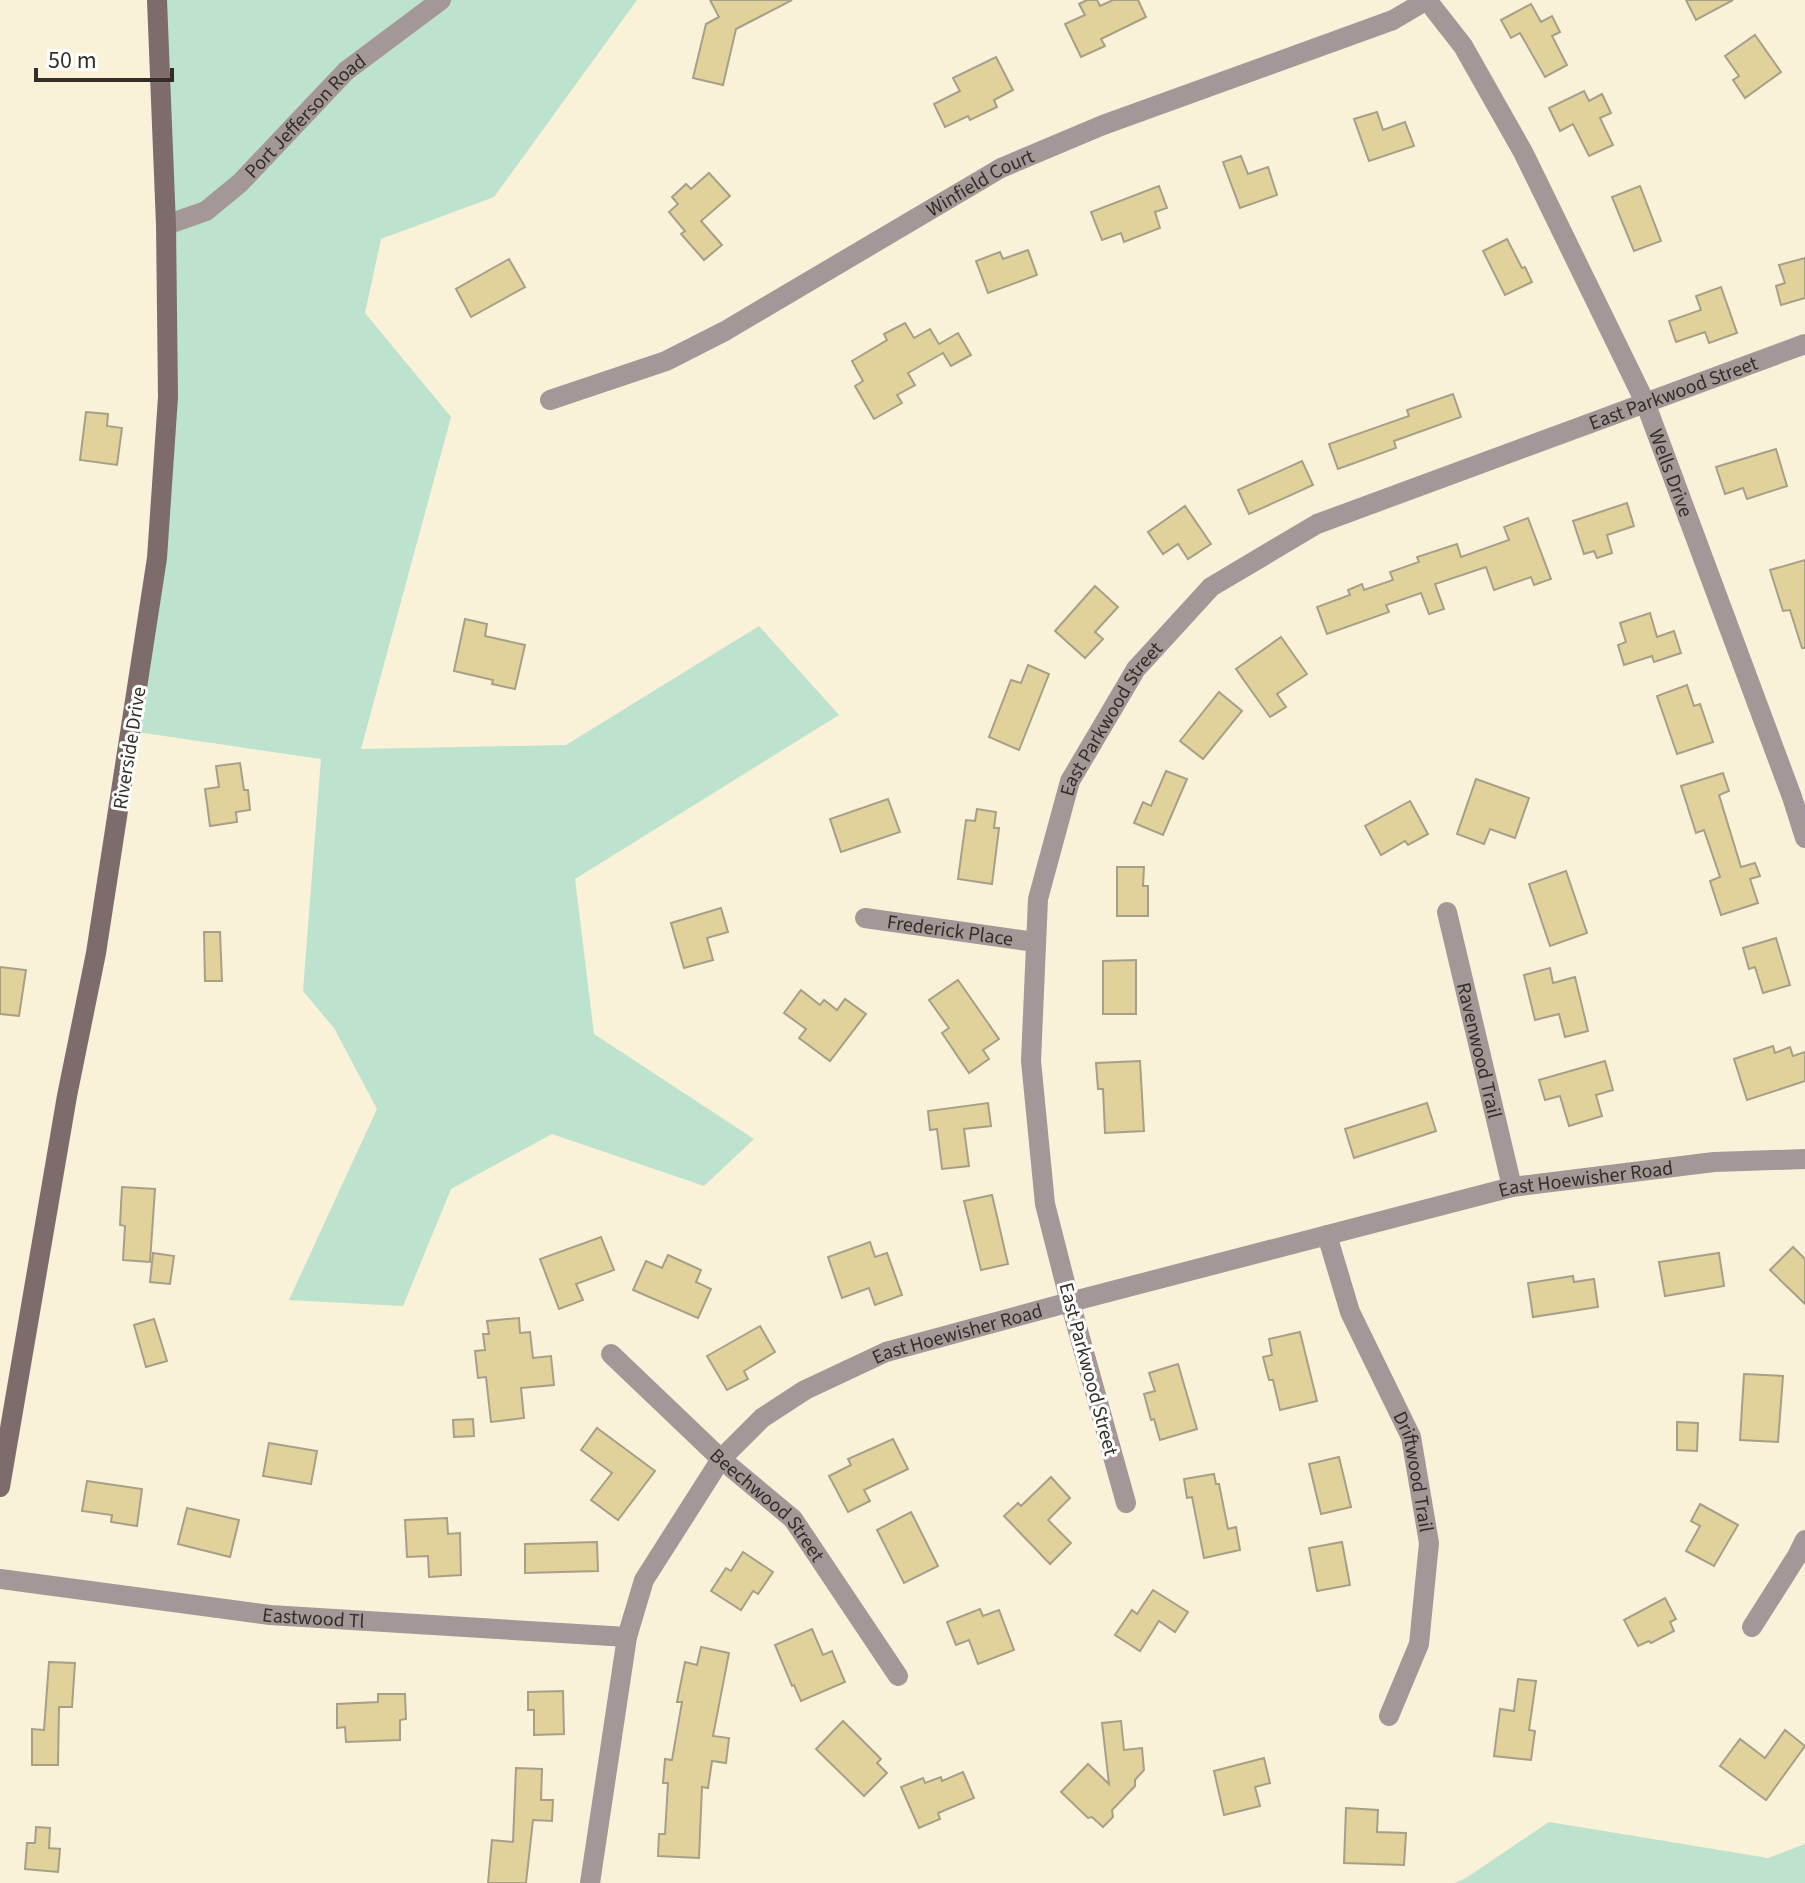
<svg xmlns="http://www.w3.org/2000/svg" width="1805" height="1883" viewBox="0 0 1805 1883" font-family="'Source Sans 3',sans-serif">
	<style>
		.green { fill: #bde2ce }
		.building { fill: #e1d19b; stroke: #a7a088; stroke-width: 2 }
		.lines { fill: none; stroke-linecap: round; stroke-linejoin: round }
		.minor { stroke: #a49798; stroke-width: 20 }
		.secondary { stroke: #7e6c6d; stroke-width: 20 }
		.labels { text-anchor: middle; stroke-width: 6; stroke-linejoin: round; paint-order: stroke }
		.street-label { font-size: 20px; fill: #323026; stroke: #fff }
	</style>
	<rect width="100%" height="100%" fill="#f9f1d8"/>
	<g class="green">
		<polygon points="157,0 637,0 494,197 381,239 365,313 451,417 361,749 566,745 759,626 839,715 575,879 594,1034 754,1139 704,1186 552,1134 451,1189 403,1306 289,1300 377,1109 334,1028 303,991 321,759 131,731 168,397"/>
		<polygon points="1549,1822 1768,1858 1805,1844 1805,1883 1455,1883 1466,1878"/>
	</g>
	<g class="building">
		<polygon points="710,0 792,0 736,29 723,85 693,78 706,24 719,17"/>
		<polygon points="1087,0 1097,0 1100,6 1113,0 1138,0 1146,17 1101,39 1105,46 1081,57 1065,24 1085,15 1079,4"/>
		<polygon points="1686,0 1733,0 1696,20"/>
		<polygon points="1531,4 1541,22 1552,16 1560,32 1552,36 1567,65 1545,77 1520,33 1511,38 1501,20"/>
		<polygon points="1755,35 1781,72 1745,98 1733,80 1739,76 1725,56"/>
		<polygon points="996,57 1013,90 994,100 997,107 970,120 968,116 945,127 934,104 960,91 953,78"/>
		<polygon points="1584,91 1589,101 1602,94 1611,113 1600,118 1613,145 1589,156 1573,124 1560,131 1549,108"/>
		<polygon points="1377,112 1383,130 1405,122 1414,146 1369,161 1354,119"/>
		<polygon points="1241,156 1248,174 1268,167 1277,195 1240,208 1223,162"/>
		<polygon points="709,173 730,196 701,221 722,245 704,260 681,234 685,231 669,212 678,204 672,197 686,184 691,189"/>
		<polygon points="1159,186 1167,208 1155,212 1160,228 1124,242 1121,233 1102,240 1091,212"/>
		<polygon points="1640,186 1661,241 1634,251 1612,197"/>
		<polygon points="1507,239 1522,268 1525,267 1532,282 1505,295 1483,251"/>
		<polygon points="1028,250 1037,275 988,293 976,261 1000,252 1003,259"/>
		<polygon points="1805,258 1805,298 1781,305 1776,286 1785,283 1779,265"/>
		<polygon points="509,259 525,287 471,317 456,289"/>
		<polygon points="1721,287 1737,333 1709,343 1705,332 1676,342 1669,321 1701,310 1696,296"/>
		<polygon points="905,323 914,338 930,329 939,344 958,333 971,355 951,366 943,353 908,373 915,385 897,395 902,403 874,419 855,386 863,381 852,361 887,340 884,334"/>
		<polygon points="1453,394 1461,417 1394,441 1396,448 1338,469 1329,444 1409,416 1407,410"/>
		<polygon points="86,412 108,414 107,426 122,428 117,465 80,460"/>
		<polygon points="1776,449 1787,486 1747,499 1743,488 1725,494 1716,467"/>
		<polygon points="1302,461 1313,485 1249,514 1238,490"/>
		<polygon points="1627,503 1634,526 1607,535 1612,553 1597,558 1594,551 1584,554 1573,521"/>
		<polygon points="1185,506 1211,544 1188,559 1178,544 1163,554 1148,532"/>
		<polygon points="1528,518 1551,579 1534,585 1531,577 1494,590 1486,567 1435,584 1444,609 1429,614 1421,593 1386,605 1389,612 1327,634 1317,607 1350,595 1348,590 1362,584 1364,590 1393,580 1390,572 1419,562 1417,557 1457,544 1461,557 1509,540 1504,527"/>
		<polygon points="1805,560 1805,648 1802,648 1790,610 1783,611 1770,570"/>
		<polygon points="1095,586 1118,607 1095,632 1103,639 1085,658 1055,631"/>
		<polygon points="1650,613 1657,637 1674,631 1681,653 1654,662 1652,656 1624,665 1618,645 1626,642 1620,623"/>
		<polygon points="465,619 487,624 485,636 525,645 515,689 492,684 493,680 454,671"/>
		<polygon points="1281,637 1307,674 1277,694 1286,707 1270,717 1236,669"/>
		<polygon points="1028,665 1049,674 1019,750 989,737 1011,680 1021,683"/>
		<polygon points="1687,685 1694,706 1700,704 1713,742 1677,754 1657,696"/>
		<polygon points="1219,692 1242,711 1203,759 1180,741"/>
		<polygon points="240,763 244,790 248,790 250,810 236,812 237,822 210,826 205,789 219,787 216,766"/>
		<polygon points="1166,771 1187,779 1163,835 1134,823 1143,802 1151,806"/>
		<polygon points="1723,773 1729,791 1719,795 1741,867 1755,863 1760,876 1750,879 1758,903 1721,915 1710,881 1720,877 1704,830 1696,833 1681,786"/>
		<polygon points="1476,779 1529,798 1515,838 1490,829 1484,844 1457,834"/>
		<polygon points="888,799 900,832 841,852 830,819"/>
		<polygon points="1410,801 1428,834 1408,845 1405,841 1381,855 1365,826"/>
		<polygon points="977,809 996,812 994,828 999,828 992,884 958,879 966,820 975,821"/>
		<polygon points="1117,867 1144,867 1143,886 1148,886 1148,916 1117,916"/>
		<polygon points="1566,871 1587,933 1550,946 1529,884"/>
		<polygon points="721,908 728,932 707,938 713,960 684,968 671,923"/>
		<polygon points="204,932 220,932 222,981 205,981"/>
		<polygon points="1776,938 1790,985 1763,993 1755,967 1749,969 1743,948"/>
		<polygon points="1136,960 1136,1014 1103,1014 1103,961"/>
		<polygon points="0,967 26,970 19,1016 0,1014"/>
		<polygon points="1550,968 1553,983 1575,977 1588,1031 1565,1037 1559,1014 1535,1020 1524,975"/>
		<polygon points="958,980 999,1039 983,1050 989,1059 969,1073 942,1033 949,1028 929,1000"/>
		<polygon points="801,990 820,1005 824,1000 837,1010 845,999 866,1014 830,1061 799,1038 806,1029 784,1013"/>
		<polygon points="1773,1046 1775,1053 1790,1047 1793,1056 1805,1052 1805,1081 1747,1100 1734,1059"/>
		<polygon points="1140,1061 1144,1131 1105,1133 1103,1089 1098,1089 1096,1063"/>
		<polygon points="1605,1061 1613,1090 1596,1095 1602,1116 1569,1126 1560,1096 1545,1100 1539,1080"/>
		<polygon points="988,1103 991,1126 964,1129 969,1166 942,1169 937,1129 930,1130 928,1111"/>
		<polygon points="1427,1103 1436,1131 1354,1158 1345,1129"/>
		<polygon points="122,1187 155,1189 150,1262 123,1260 125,1226 120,1225"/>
		<polygon points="992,1195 1008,1264 981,1270 964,1201"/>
		<polygon points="601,1237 614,1270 576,1284 583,1300 559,1309 540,1259"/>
		<polygon points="870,1242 875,1257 887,1253 902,1295 875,1305 869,1288 842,1298 828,1257"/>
		<polygon points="1793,1247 1805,1259 1805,1304 1770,1270"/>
		<polygon points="153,1253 174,1256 170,1284 150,1282"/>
		<polygon points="1719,1253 1724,1286 1665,1296 1659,1262"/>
		<polygon points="668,1255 701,1270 696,1282 711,1289 698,1318 633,1290 646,1261 662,1268"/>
		<polygon points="1573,1276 1574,1282 1594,1279 1598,1307 1533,1317 1528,1283"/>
		<polygon points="519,1318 520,1333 530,1332 533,1358 551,1356 554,1385 521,1388 524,1418 491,1422 486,1377 478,1378 475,1351 485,1350 483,1334 489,1334 487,1321"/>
		<polygon points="154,1319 167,1361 146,1367 134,1325"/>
		<polygon points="760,1326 775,1352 744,1371 748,1379 727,1390 707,1356"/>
		<polygon points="1300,1332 1317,1401 1280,1410 1273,1380 1269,1380 1263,1357 1272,1355 1269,1339"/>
		<polygon points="1178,1364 1197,1429 1160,1440 1154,1419 1151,1420 1144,1394 1155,1391 1149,1373"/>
		<polygon points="1744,1374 1783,1376 1778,1442 1740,1440"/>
		<polygon points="473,1419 474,1436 454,1437 453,1420"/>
		<polygon points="1677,1422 1698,1423 1697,1451 1677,1450"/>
		<polygon points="597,1428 655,1471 618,1520 591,1500 612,1473 581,1450"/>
		<polygon points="893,1439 908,1469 864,1490 870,1501 848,1512 829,1476 851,1465 848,1459"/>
		<polygon points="269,1443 317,1451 311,1484 263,1476"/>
		<polygon points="1339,1457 1351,1507 1321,1514 1309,1464"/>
		<polygon points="1214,1474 1216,1484 1219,1484 1228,1529 1236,1527 1240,1550 1204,1558 1192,1497 1187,1498 1184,1479"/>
		<polygon points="1051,1477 1070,1498 1048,1520 1071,1543 1050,1564 1004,1516 1018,1503 1021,1506"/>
		<polygon points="87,1481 142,1489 137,1526 111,1522 112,1515 82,1511"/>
		<polygon points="1700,1504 1738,1525 1714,1566 1686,1551 1700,1526 1691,1521"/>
		<polygon points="187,1508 239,1520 230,1557 178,1544"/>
		<polygon points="911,1512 938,1566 904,1583 877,1530"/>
		<polygon points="447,1518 448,1534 460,1533 461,1575 429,1577 428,1556 407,1557 405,1520"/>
		<polygon points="597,1542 598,1571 525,1573 525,1544"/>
		<polygon points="1342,1542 1350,1585 1317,1591 1309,1548"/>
		<polygon points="743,1552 773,1572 758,1594 753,1591 741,1610 711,1591 726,1568 731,1571"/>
		<polygon points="1153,1590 1188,1612 1175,1632 1159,1621 1140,1651 1115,1635 1132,1610 1137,1614"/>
		<polygon points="1665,1598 1676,1619 1670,1622 1674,1631 1651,1643 1649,1641 1638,1646 1624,1620"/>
		<polygon points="980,1609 983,1616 999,1610 1014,1650 978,1664 969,1640 956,1645 947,1622"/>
		<polygon points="812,1629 823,1655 832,1651 845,1682 801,1701 794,1685 792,1686 775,1645"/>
		<polygon points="701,1647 729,1653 713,1736 729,1738 726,1763 712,1761 708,1788 702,1787 699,1858 658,1856 659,1834 665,1834 668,1783 663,1783 665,1759 672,1760 682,1702 677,1702 685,1662 697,1665"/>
		<polygon points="49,1662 75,1663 72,1707 59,1707 58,1765 32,1765 32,1729 44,1730"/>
		<polygon points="1518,1679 1536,1681 1529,1730 1535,1731 1531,1760 1494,1756 1500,1709 1514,1711"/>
		<polygon points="563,1691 564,1734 534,1735 534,1710 528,1710 528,1692"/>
		<polygon points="378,1694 405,1694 406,1719 400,1720 400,1740 346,1742 345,1727 337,1728 337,1704 378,1702"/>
		<polygon points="843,1721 881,1759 877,1763 887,1773 864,1796 816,1749"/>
		<polygon points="1121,1721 1124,1750 1142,1748 1144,1770 1135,1780 1135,1786 1112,1810 1113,1817 1103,1827 1092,1817 1088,1818 1061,1792 1088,1764 1109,1784 1102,1723"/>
		<polygon points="1785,1730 1805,1746 1766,1800 1720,1766 1740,1739 1765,1758"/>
		<polygon points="1264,1758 1270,1783 1255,1787 1260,1806 1224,1815 1214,1771"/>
		<polygon points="516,1768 542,1769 541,1800 553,1800 552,1821 533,1820 526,1883 488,1883 492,1840 513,1842"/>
		<polygon points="963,1772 974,1798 938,1813 940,1819 919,1828 901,1787 923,1778 925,1783 941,1777 942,1781"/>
		<polygon points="1346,1808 1378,1810 1377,1832 1406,1833 1404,1865 1344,1863"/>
		<polygon points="36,1827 50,1828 49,1848 60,1849 58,1872 25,1869 27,1843 35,1843"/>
	</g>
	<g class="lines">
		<g class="minor">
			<path id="s1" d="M1427,0L1463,46L1523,152L1645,402L1792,797L1805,838"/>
			<path id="s2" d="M166,225L206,211L240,183L346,71L441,0"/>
			<path id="s3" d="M550,400L666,361L725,331L1001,168L1103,125L1393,20L1427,0"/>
			<path id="s4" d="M1447,912L1512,1187"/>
			<path id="s5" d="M865,918L1035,942"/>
			<path id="s6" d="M1327,1235L1350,1312L1411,1437L1429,1543L1419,1644L1389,1716"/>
			<path id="s7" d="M611,1354L721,1459L793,1519L898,1676"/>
			<path id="s8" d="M1126,1503L1070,1302L1045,1204L1031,1061L1038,899L1070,781L1136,669L1211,587L1317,524L1805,344"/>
			<path id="s9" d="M0,1579L270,1615L627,1637"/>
			<polyline points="1752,1627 1797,1556 1805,1540"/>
			<path id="s10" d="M590,1883L627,1637L644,1580L721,1459L762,1418L805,1390L886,1352L1070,1302L1512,1187L1714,1162L1805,1159"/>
		</g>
		<polyline class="secondary" points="0,1487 67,1096 96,953 157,558 168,397 166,225 157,0"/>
	</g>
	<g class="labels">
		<g class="street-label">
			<text dy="7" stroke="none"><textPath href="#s2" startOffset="180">Port Jefferson Road</textPath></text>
			<text dy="7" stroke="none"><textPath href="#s3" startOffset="484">Winfield Court</textPath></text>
			<text dy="7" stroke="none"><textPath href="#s8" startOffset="1482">East Parkwood Street</textPath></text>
			<text dy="7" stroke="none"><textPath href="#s1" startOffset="534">Wells Drive</textPath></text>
			<text dy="7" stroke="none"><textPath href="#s8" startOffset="812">East Parkwood Street</textPath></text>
			<text transform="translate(129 748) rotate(-81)" y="7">Riverside Drive</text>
			<text dy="7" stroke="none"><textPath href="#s5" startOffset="86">Frederick Place</textPath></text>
			<text dy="7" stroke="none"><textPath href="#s4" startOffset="142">Ravenwood Trail</textPath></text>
			<text dy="7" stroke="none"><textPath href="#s10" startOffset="1372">East Hoewisher Road</textPath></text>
			<text dy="7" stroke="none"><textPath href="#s10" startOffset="724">East Hoewisher Road</textPath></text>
			<text transform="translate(1089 1369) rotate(75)" y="7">East Parkwood Street</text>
			<text dy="7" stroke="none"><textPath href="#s6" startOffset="254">Driftwood Trail</textPath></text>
			<text dy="7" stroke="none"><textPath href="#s7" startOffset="218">Beechwood Street</textPath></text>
			<text dy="7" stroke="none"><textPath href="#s9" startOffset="316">Eastwood Tl</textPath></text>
		</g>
	</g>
	<path d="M36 68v12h136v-12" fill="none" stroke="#323026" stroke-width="4"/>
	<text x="48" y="68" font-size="24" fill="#323026" stroke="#ffffff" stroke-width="6" paint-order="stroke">50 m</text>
</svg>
